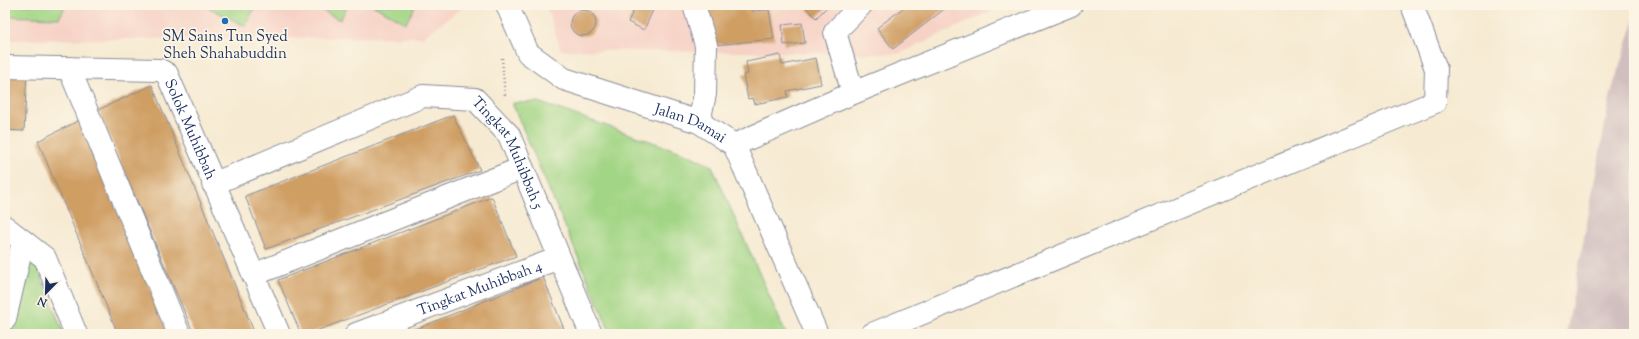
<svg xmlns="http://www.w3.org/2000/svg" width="1639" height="339" viewBox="0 0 1639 339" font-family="'Sorts Mill Goudy',serif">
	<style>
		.built { fill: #f6d1c5 }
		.industrial { fill: #d1bfbf }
		.green { fill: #a2d585; stroke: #5e8272 }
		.building { fill: #cf9e63 }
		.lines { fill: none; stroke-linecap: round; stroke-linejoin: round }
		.minor-casing { stroke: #888c98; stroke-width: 24 }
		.major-casing { stroke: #888c98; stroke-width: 24 }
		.path { stroke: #888c98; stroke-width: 2.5; stroke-dasharray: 1 3; stroke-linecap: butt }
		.minor { stroke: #fff; stroke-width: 22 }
		.major { stroke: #fff; stroke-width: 22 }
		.poi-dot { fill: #1f6fb2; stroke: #fcf5e5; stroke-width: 1.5 }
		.labels { text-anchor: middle; stroke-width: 3.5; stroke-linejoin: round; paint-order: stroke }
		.poi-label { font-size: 15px; fill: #1b2f5e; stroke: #fcf5e5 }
		.street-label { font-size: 15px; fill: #1b2f5e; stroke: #fcf5e5 }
	</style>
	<rect width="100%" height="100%" fill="#fcf5e5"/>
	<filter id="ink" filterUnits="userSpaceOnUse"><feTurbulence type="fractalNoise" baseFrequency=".025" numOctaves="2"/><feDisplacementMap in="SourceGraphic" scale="8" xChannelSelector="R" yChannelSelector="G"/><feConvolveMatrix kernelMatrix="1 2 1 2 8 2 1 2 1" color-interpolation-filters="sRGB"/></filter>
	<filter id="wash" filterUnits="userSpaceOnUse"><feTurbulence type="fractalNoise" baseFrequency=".012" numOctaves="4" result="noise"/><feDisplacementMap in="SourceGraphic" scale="16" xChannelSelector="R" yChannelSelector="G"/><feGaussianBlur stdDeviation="0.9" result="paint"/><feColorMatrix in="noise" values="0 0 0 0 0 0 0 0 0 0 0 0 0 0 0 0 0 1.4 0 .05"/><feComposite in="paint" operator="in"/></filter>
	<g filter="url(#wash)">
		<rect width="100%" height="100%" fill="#f6ead2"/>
		<g class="built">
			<polygon points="5,5 466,5 423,37 5,40"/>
			<polygon points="546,5 1005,5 898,54 561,50"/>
		</g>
		<polygon class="industrial" points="1634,21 1634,334 1566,334 1611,93"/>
		<g class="green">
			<polygon points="5,5 66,5 59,18 5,16"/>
			<polygon points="204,5 256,5 245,26"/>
			<polygon points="312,5 348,5 340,20"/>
			<polygon points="372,5 416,5 406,23"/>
			<polygon points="538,102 687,154 712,166 786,334 611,334 512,103"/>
			<polygon points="28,258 37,267 64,334 10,334"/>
		</g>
		<g id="blocks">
			<g class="building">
				<polygon points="636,5 642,5 653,10 644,30 628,22"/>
				<polygon points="704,5 753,5 752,11 769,10 774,39 715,45"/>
				<polygon points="803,5 829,5 816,18"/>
				<polygon points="907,5 946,5 947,7 893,49 877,28"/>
				<circle cx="583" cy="23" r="13"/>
				<polygon points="802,23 805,43 784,45 782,25"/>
				<polygon points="780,55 782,65 816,58 821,84 787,91 788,97 755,104 753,98 748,99 743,75 748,74 746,62"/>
				<polygon points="5,70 27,70 24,131 5,130"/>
				<polygon points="152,85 255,334 194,334 98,110"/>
				<polygon points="453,115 480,170 266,249 245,196"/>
				<polygon points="80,120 170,334 118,334 38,141"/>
				<polygon points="492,197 516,256 308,334 301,334 278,280"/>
				<polygon points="543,277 564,329 552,334 404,334"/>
			</g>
		</g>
	</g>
	<g filter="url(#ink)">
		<use href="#blocks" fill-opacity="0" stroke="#888c98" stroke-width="1"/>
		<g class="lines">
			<defs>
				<g id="minor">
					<polyline points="694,5 706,45 705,94 699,122"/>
					<path id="s1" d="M5,67L160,70L167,74L279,334"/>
					<polyline points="69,68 179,334"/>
					<polyline points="853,93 835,32 861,5"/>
					<polyline points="734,145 853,93 1071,5"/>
					<path id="s2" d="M213,184L423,96L475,99L509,135L591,334"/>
					<polyline points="5,227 45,258 76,334"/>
					<polyline points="253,275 522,168"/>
					<polyline points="5,319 23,241"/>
					<path id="s3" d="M356,334L559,258"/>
					<polyline points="872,334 1435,102 1436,69 1412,5"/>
				</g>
				<g id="major">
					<path id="s4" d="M507,5L528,53L564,79L699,122L734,145L817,334"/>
				</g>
			</defs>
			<use href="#minor" class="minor-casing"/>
			<use href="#major" class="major-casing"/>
			<polyline class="path" points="502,58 505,97"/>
			<use href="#minor" class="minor"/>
			<use href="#major" class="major"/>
		</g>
	</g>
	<circle class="poi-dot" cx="225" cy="21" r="4"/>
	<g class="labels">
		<g class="poi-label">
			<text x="225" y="41">SM Sains Tun Syed<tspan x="225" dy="17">Sheh Shahabuddin</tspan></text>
		</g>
		<g class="street-label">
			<text dy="5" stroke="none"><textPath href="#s4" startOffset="231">Jalan Damai</textPath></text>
			<text dy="5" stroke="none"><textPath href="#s1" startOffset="223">Solok Muhibbah</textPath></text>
			<text dy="5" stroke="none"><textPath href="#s2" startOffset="344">Tingkat Muhibbah 5</textPath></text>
			<text dy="5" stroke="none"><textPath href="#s3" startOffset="132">Tingkat Muhibbah 4</textPath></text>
		</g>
	</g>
	<rect width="1639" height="339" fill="none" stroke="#fcf5e5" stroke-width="20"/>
	<g transform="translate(46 293) rotate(203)" stroke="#fcf5e5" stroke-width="3" paint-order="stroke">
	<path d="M0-3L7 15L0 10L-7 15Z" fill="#1b2f5e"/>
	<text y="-6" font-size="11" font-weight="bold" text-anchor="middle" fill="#1b2f5e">N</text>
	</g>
</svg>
